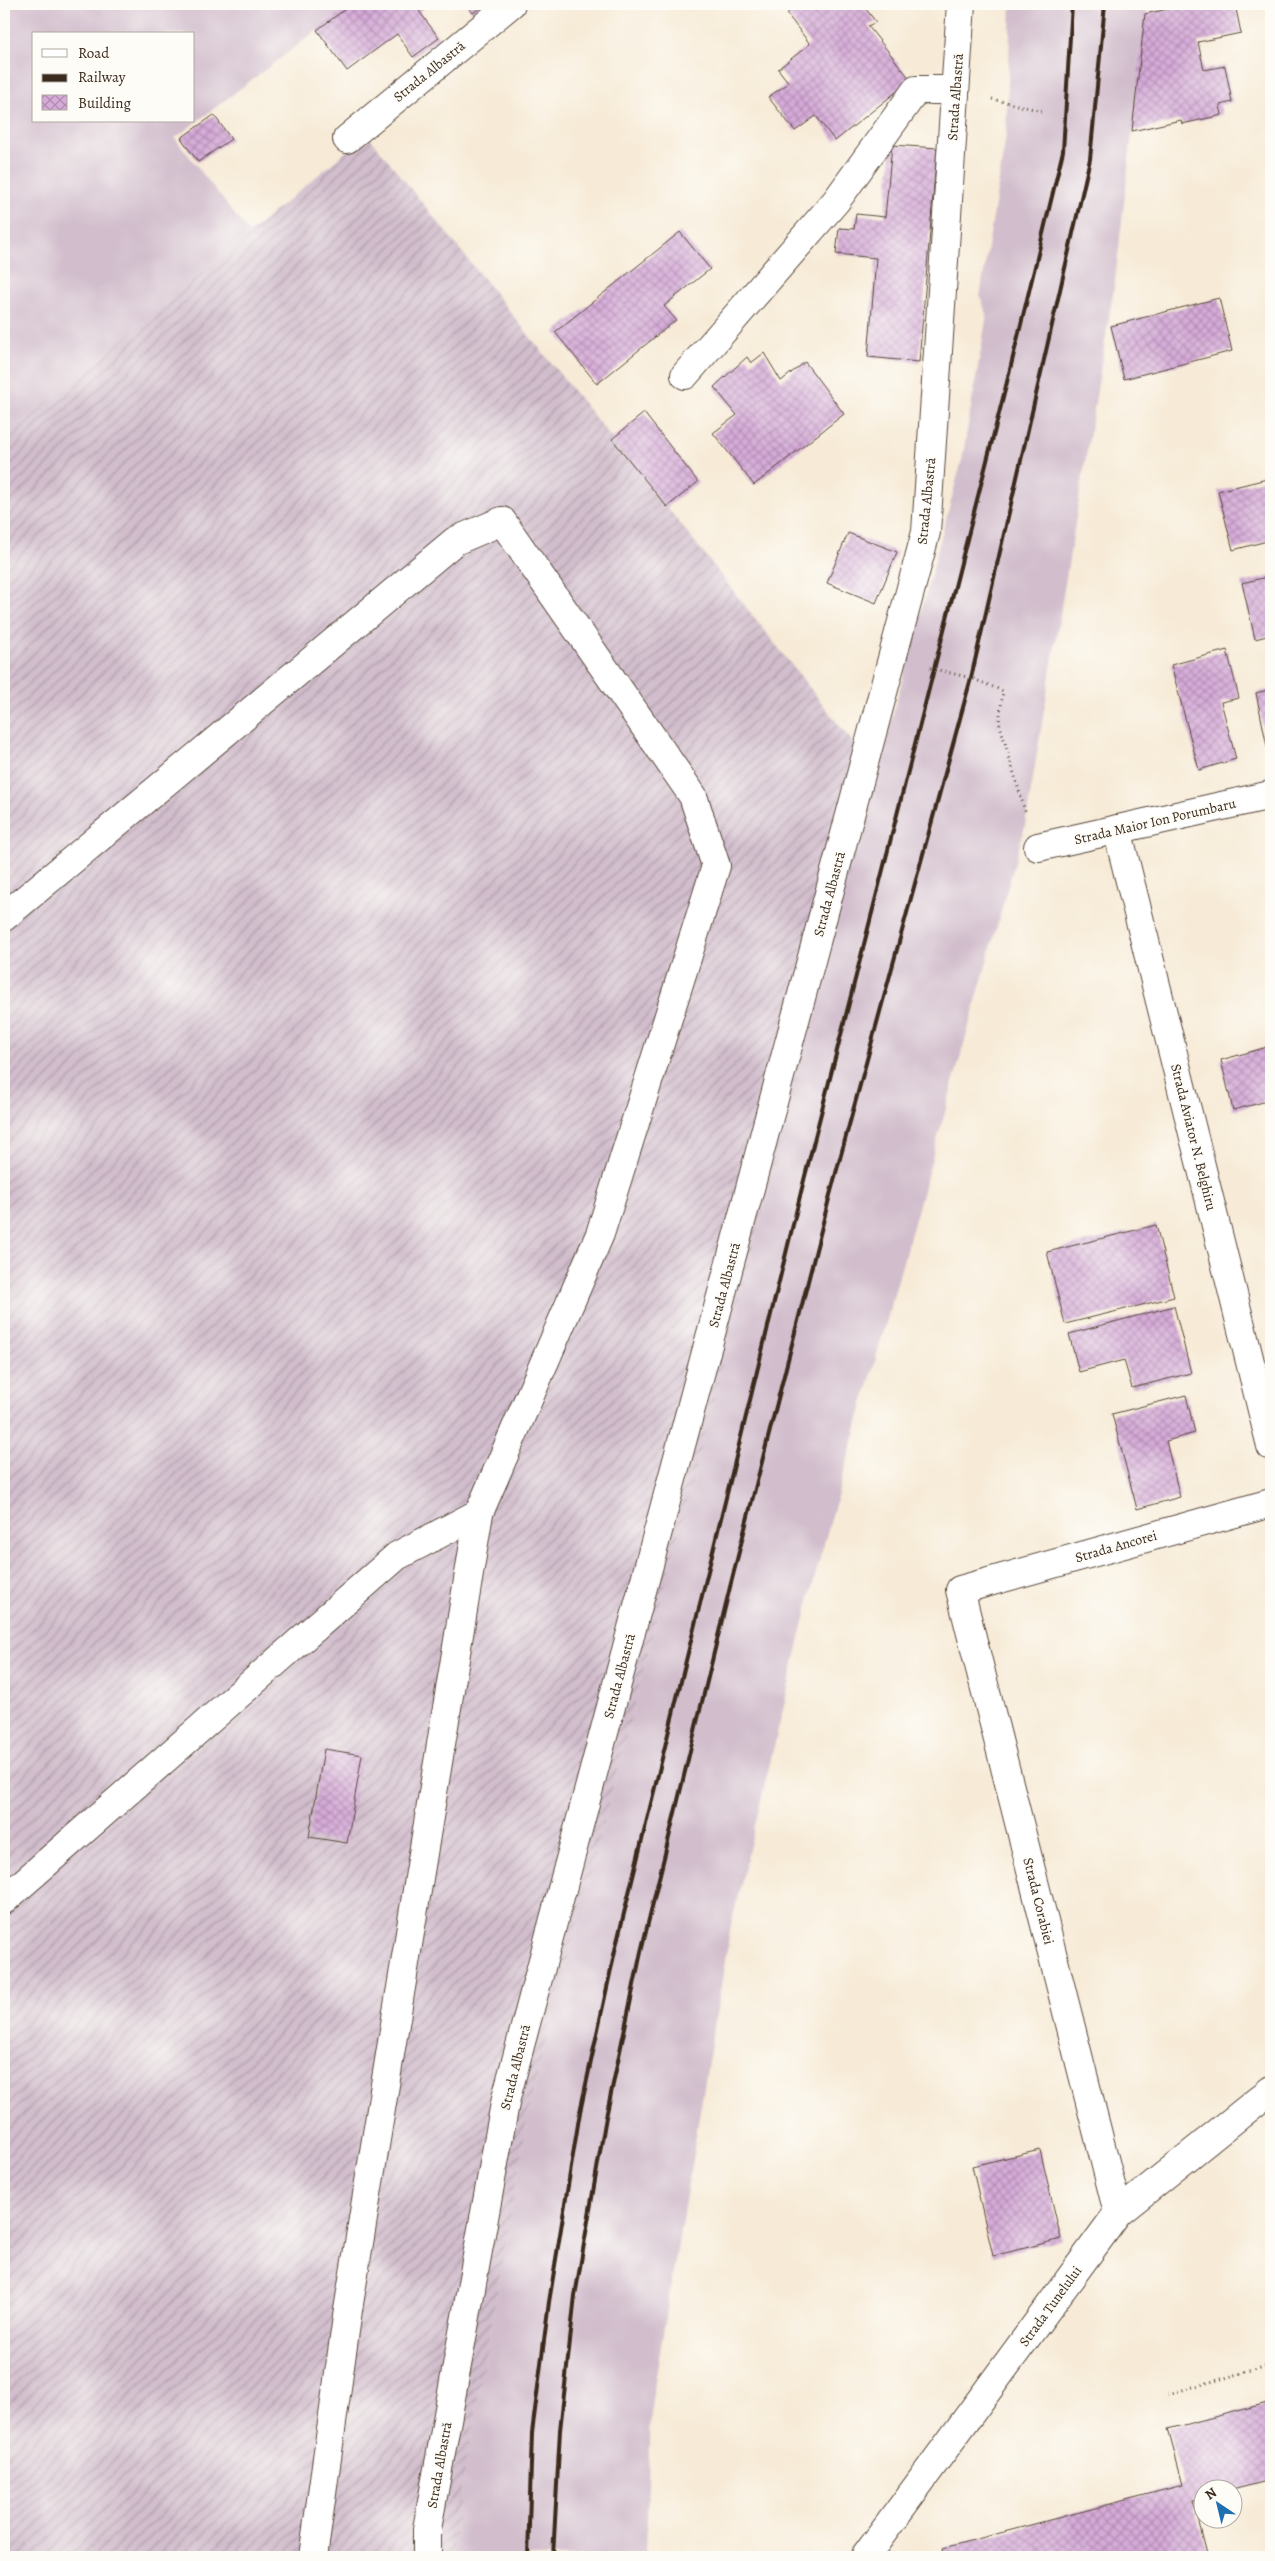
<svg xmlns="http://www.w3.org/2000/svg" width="1275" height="2561" viewBox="0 0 1275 2561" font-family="Alegreya,serif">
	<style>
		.industrial { fill: url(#industrial-furrows) }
		.railway { fill: #d1bdcc; fill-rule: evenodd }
		.building { fill: url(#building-cross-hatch) }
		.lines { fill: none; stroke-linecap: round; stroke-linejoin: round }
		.minor-casing { stroke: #57473a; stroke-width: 30 }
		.path { stroke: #57473a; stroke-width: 3; stroke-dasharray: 1 4; stroke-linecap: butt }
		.minor { stroke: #fff; stroke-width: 28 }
		.rail { stroke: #3b2a1e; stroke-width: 4 }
		.labels { text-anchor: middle; stroke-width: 4; stroke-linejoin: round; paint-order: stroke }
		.street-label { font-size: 14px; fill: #3b2a1e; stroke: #fdfcf7 }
	</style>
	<defs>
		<pattern id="industrial-furrows" width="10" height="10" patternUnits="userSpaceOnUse" patternTransform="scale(1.25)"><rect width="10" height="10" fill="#d1bdcc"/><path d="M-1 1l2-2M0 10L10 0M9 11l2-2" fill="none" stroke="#ab9aa5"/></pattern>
		<pattern id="building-cross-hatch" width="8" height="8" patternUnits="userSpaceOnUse" patternTransform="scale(1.25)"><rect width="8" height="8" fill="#d6abd9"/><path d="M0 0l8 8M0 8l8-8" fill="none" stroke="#af8baf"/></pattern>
	</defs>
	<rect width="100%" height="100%" fill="#fdfcf7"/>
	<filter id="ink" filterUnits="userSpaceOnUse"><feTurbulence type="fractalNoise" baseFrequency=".02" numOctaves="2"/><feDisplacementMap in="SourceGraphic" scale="10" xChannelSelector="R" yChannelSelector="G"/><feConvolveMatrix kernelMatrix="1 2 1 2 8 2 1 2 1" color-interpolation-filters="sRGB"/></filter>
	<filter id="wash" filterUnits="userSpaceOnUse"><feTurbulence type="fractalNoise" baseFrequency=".0096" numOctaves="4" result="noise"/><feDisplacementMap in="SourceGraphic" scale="20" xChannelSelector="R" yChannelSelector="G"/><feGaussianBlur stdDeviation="1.12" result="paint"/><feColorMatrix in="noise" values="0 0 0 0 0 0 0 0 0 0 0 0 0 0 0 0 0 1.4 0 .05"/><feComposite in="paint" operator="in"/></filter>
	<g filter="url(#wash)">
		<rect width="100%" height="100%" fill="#f7ebd7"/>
		<polygon class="industrial" points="367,134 667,507 877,773 531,2102 454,2535 455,2557 4,2557 4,439"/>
		<g class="railway">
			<path d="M4,4H352L175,138L249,233L4,439ZM34,34H194V121H34Z"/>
			<polygon points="1011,4 1147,4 1115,281 1025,826 815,1576 731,1925 650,2412 646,2557 455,2557 454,2535 531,2102 877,773 962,460 987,314 980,297 1006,136"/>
		</g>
		<g id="blocks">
			<g class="building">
				<polygon points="352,4 429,4 419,11 439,38 413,57 397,34 347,71 317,30"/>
				<polygon points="466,4 485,4 473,13"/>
				<polygon points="796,4 862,4 876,22 868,26 911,80 835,141 816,116 795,131 768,97 789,83 778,69 810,44 787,14"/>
				<polygon points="1191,4 1235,4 1241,33 1198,42 1204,70 1225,66 1232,102 1220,105 1222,115 1182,124 1181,120 1132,131 1145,14"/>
				<polygon points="214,115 231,139 198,162 181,138"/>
				<polygon points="892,145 937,148 919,362 868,357 876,258 836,254 839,228 854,229 856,214 885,217"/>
				<polygon points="680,232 710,269 664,306 676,320 597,384 555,332"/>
				<polygon points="1219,298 1232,351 1124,379 1111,326"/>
				<polygon points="764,353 781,381 805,362 844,414 754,485 713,433 737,415 714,387 747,357 751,363"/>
				<polygon points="644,413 698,482 667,507 612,439"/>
				<polygon points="1271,478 1271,540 1233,550 1218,491"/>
				<polygon points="848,533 897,552 876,603 827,583"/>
				<polygon points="1271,576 1271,635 1255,639 1242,583"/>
				<polygon points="1227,650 1239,698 1221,702 1236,759 1199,770 1171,665"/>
				<polygon points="1271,689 1271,761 1270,761 1256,693"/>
				<polygon points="1271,1046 1271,1100 1233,1110 1221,1060"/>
				<polygon points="1156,1225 1174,1297 1065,1324 1047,1252"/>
				<polygon points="1174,1306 1191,1373 1132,1388 1124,1360 1079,1372 1069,1334"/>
				<polygon points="1186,1395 1195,1433 1166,1441 1180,1497 1137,1509 1112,1414"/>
				<polygon points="324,1749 362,1755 347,1843 309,1837"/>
				<polygon points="1040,2150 1061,2239 993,2256 972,2166"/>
				<polygon points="1271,2402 1271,2480 1232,2490 1202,2488 1202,2498 1193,2500 1207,2554 1195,2557 945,2557 943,2548 1183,2485 1168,2429"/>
			</g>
		</g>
	</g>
	<g filter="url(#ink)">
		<use href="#blocks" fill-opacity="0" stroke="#57473a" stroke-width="1"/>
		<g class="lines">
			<defs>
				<g id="minor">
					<polyline points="347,139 511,4"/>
					<polyline points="685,375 836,201 916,90 955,90"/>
					<polyline points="1117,829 1271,1446"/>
					<polyline points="1038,847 1271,795"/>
					<polyline points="4,917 455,541 502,521 693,796 716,866 600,1234 479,1513 348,2310 313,2557"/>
					<polyline points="4,1900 397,1556 479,1513"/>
					<polyline points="1118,2213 960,1590 1271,1503"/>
					<polyline points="427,2557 427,2529 506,2098 926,532 961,4"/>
					<polyline points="865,2557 1118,2213 1271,2090"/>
				</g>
			</defs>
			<use href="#minor" class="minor-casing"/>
			<g class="path">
				<polyline points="992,99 1042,111"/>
				<polyline points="930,668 971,678 1003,691 999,722 1025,811"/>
				<polyline points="1168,2394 1271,2365"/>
				<polyline points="1269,2557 1271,2557"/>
			</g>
			<use href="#minor" class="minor"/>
			<g class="rail">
				<polyline points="528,2557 532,2433 549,2302 580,2112 616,1946 802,1188 1006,386 1063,151 1072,4"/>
				<polyline points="553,2557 560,2430 575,2296 606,2117 641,1952 730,1587 830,1195 971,678 1090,159 1105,4"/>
			</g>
		</g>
	</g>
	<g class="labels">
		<g class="street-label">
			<text transform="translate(429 71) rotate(-39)" y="5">Strada Albastră</text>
			<text transform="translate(955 97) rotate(-86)" y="5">Strada Albastră</text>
			<text transform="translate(926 501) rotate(-84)" y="5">Strada Albastră</text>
			<text transform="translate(1155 821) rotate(-13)" y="5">Strada Maior Ion Porumbaru</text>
			<text transform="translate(829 894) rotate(-75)" y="5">Strada Albastră</text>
			<text transform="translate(1194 1137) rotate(76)" y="5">Strada Aviator N. Belghiru</text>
			<text transform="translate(724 1285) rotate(-75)" y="5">Strada Albastră</text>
			<text transform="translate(1116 1546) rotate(-16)" y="5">Strada Ancorei</text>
			<text transform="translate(619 1676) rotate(-75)" y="5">Strada Albastră</text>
			<text transform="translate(1039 1901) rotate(76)" y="5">Strada Corabiei</text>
			<text transform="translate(515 2067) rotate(-76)" y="5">Strada Albastră</text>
			<text transform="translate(1050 2306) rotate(-54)" y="5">Strada Tunelului</text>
			<text transform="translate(439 2465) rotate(-80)" y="5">Strada Albastră</text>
		</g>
	</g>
	<rect width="1275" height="2561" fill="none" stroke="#fdfcf7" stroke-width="20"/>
	<rect x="32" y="32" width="162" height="90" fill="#fdfcf7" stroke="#afa8a0"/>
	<rect x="42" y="49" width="25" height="8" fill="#ffffff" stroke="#afa8a0"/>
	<text x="78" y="58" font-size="15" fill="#3b2a1e">Road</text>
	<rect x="42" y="74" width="25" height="8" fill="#3b2a1e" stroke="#afa8a0"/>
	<text x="78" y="82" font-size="15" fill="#3b2a1e">Railway</text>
	<rect x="42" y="95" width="25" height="15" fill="url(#building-cross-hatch)" stroke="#afa8a0"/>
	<text x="78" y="108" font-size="15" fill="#3b2a1e">Building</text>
	<g transform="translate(1218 2504) rotate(325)"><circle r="24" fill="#fdfcf7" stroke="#afa8a0"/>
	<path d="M0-4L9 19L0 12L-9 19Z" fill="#1f6fb2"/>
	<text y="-8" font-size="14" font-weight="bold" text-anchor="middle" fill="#3b2a1e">N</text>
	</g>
</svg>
